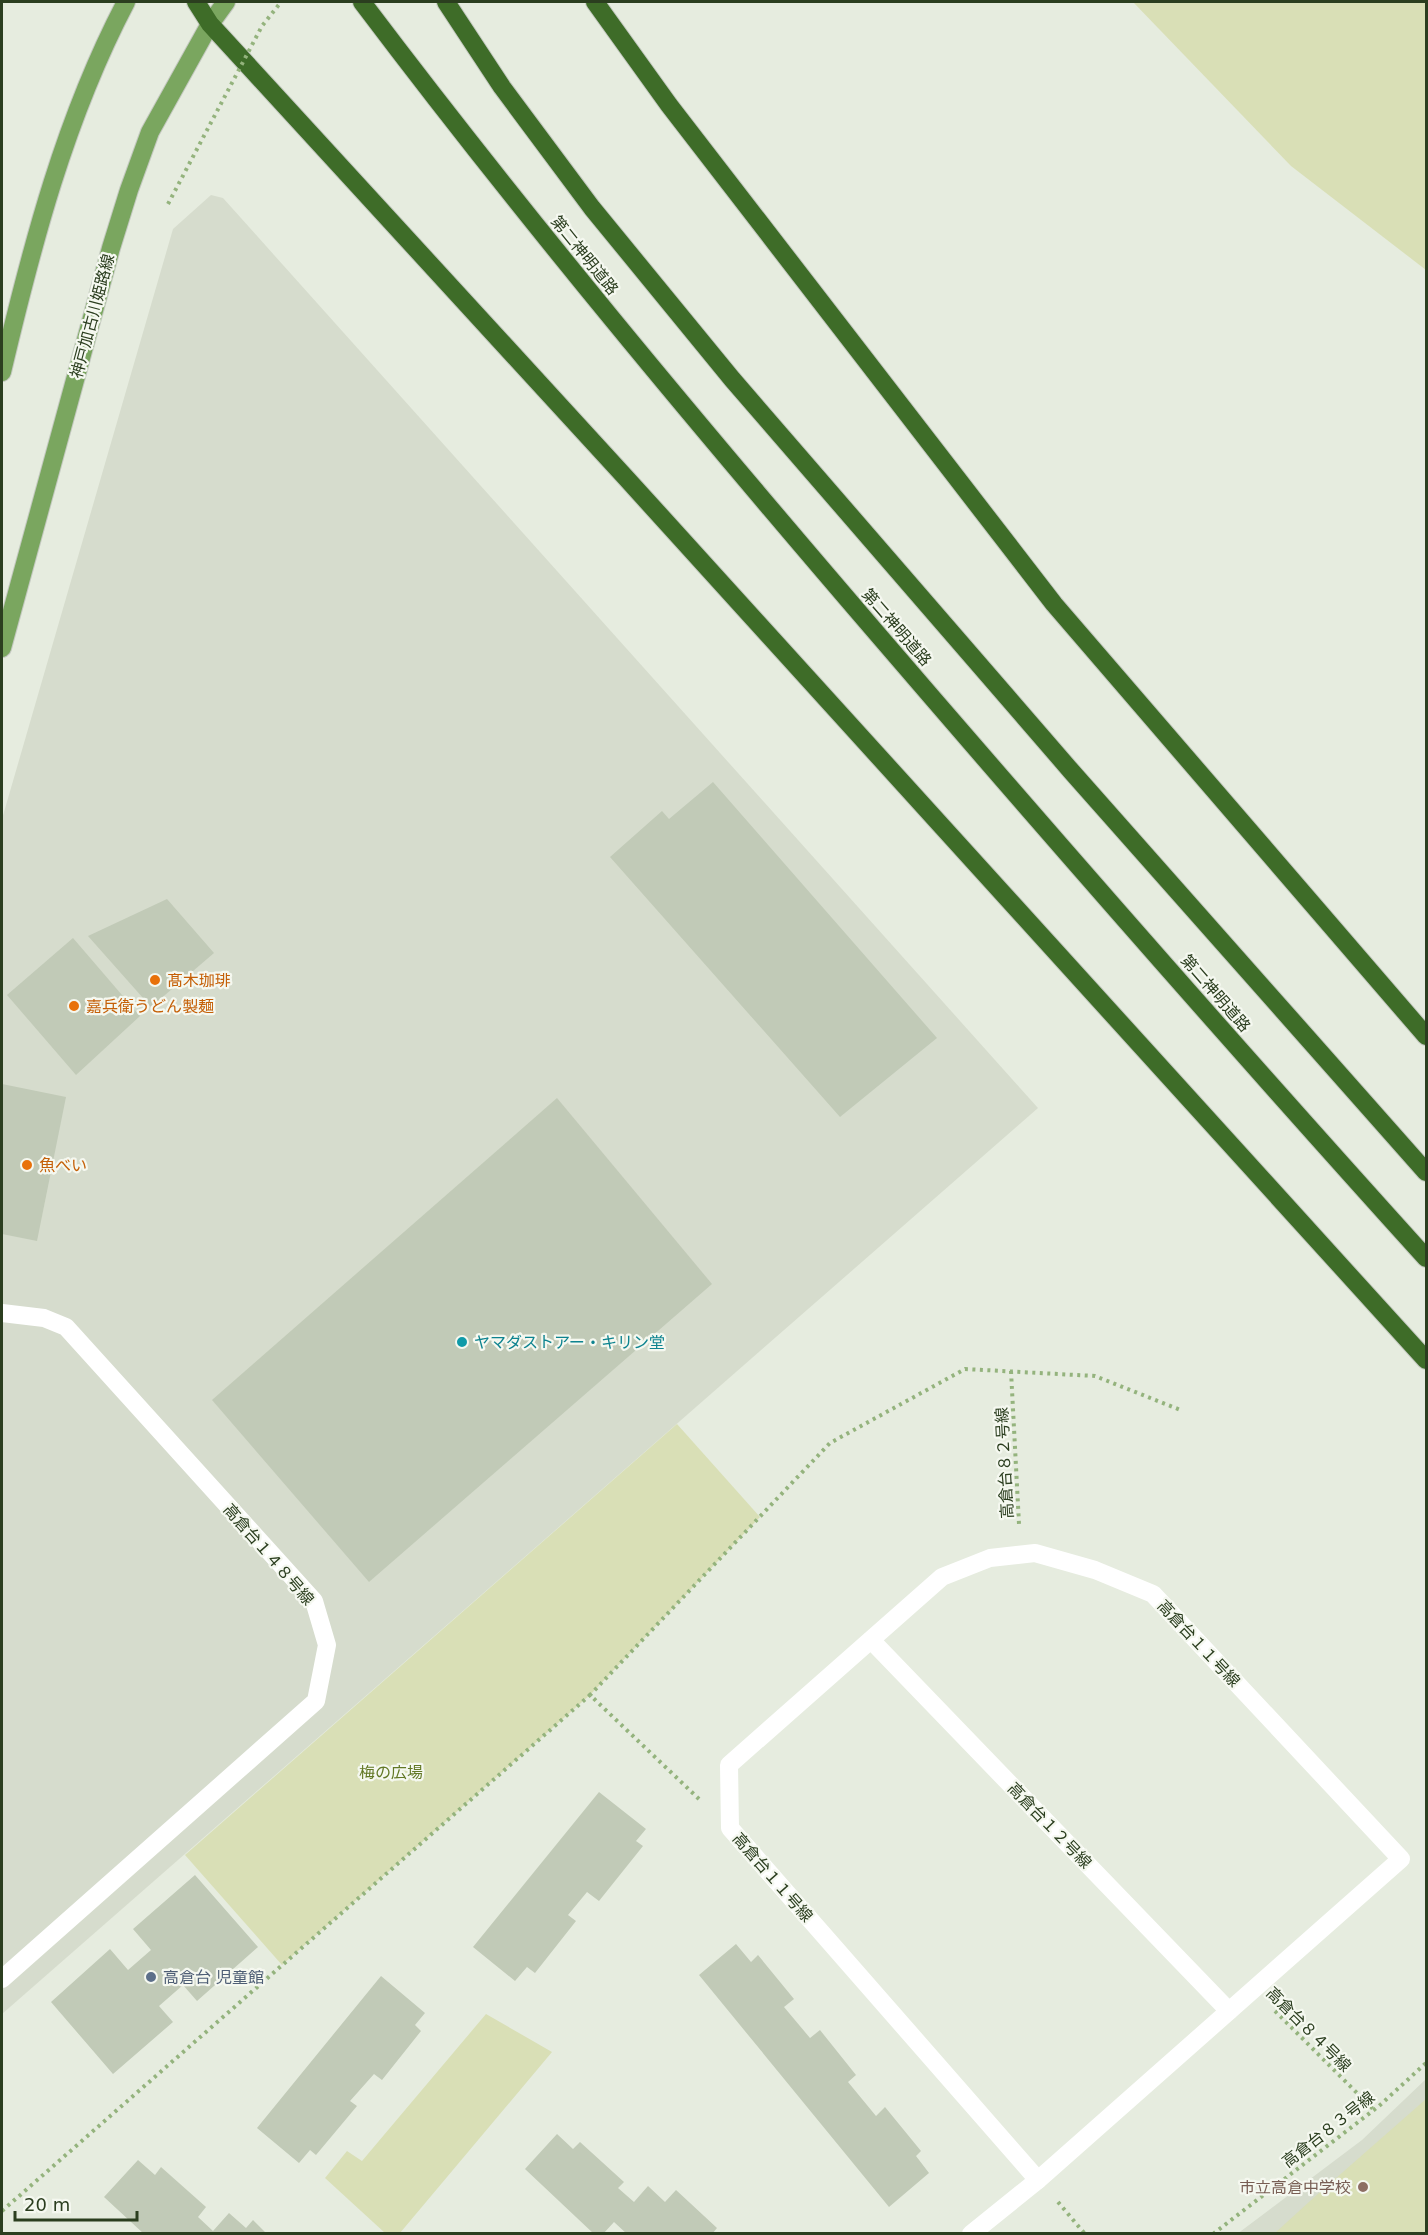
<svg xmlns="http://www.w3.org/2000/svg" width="1428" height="2235" viewBox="0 0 1428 2235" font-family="'DejaVu Sans','Noto Sans JP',sans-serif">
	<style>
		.built { fill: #d6dccd }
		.green { fill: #d9dfb6 }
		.building { fill: #c1cab7 }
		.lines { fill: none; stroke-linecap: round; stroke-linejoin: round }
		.primary-casing { stroke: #c4c9c0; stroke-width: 20 }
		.highway-casing { stroke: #c4c9c0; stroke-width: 20 }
		.path { stroke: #94b37d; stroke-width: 4; stroke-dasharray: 3 4.5; stroke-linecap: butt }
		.street { stroke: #fff; stroke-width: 18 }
		.primary { stroke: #7aa65f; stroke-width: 18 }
		.highway { stroke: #3e6c28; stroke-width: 18 }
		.path-bridge { stroke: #94b37d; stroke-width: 4; stroke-dasharray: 3 4.5; stroke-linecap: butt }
		.food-dot { fill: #e8710a; stroke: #f5f8f0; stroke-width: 2 }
		.culture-dot { fill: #0f9aa8; stroke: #f5f8f0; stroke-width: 2 }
		.service-dot { fill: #5c6f8a; stroke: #f5f8f0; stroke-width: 2 }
		.education-dot { fill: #8d6e63; stroke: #f5f8f0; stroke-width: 2 }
		.labels { text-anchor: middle; stroke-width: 4.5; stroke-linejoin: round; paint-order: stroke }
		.street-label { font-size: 16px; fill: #2b3e1f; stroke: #f5f8f0 }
		.food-label { font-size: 16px; fill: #c56008; stroke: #f5f8f0; text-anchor: start }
		.culture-label { font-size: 16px; fill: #0d838f; stroke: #f5f8f0; text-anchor: start }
		.park-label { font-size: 16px; fill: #627825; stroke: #f5f8f0 }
		.service-label { font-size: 16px; fill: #4e5e75; stroke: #f5f8f0; text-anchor: start }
		.education-label { font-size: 16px; fill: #785e54; stroke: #f5f8f0; text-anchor: end }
	</style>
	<rect width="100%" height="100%" fill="#e6ecdf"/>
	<g class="built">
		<polygon points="211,195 223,198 1038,1108 2,2014 2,819 173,229"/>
		<polygon points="1426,2079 1426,2233 1237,2234 1362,2140"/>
	</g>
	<g class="green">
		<polygon points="1133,2 1426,2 1426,270 1291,166"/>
		<polygon points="677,1424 760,1517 590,1695 282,1965 185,1855"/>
		<polygon points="486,2014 552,2052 400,2233 385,2233 325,2178 347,2151 362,2161"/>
		<polygon points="1426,2099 1426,2233 1275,2233 1310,2201"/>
	</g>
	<g class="building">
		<polygon points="713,782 937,1038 840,1117 610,857 662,811 669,819"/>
		<polygon points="167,899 214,953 151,1007 88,936"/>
		<polygon points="73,938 140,1016 76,1075 7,995"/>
		<polygon points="2,1084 66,1097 37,1241 2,1234"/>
		<polygon points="557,1098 712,1284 369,1582 212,1400"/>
		<polygon points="599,1792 646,1829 636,1841 643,1846 599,1901 587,1892 568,1915 576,1921 535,1973 527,1967 515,1981 473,1947"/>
		<polygon points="195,1875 258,1947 197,2001 183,1985 159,2006 173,2022 113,2074 51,2002 110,1949 128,1970 151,1950 133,1929"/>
		<polygon points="736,1944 751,1962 758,1955 794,1999 784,2007 810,2038 820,2030 856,2075 848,2082 876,2116 885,2107 921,2151 916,2156 929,2173 889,2207 699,1975"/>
		<polygon points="381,1976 425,2013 415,2025 421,2031 382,2080 374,2074 350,2101 357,2106 316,2155 310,2150 299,2163 257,2128"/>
		<polygon points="557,2134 573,2149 580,2142 624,2182 618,2188 634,2202 648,2186 665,2202 676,2190 717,2228 712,2234 627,2234 614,2222 603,2234 594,2234 525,2169"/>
		<polygon points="138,2160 155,2175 161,2167 206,2207 198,2217 213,2231 229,2213 246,2228 253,2220 267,2234 144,2234 104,2197"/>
	</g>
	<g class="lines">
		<defs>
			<g id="primary">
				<path d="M2,372C32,245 65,118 126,2"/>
				<polyline points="2,648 111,248 129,190 150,132 210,24 226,2"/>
			</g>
			<g id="highway">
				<polyline points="196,2 210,24 627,479 1426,1360"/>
				<path d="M362,2C525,218 698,425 874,630C1056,842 1239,1051 1426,1258"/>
				<polyline points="446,2 502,87 592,208 732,379 1072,772 1426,1172"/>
				<polyline points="595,2 669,105 1054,604 1426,1036"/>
			</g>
		</defs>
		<use href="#primary" class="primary-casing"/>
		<use href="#highway" class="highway-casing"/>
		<g class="path">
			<polyline points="1011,1371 1019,1524"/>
			<polyline points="699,1799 590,1695 830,1443 965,1369 1095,1376 1183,1411"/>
			<polyline points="1275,2011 1374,2110"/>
			<polyline points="1058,2202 1085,2234"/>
			<polyline points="2,2211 590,1695"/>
			<polyline points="1213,2234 1379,2106 1426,2063"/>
		</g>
		<g class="street">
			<polyline points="2,1313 44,1318 66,1327 314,1601 327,1645 316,1701 2,1979"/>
			<polygon points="1035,1553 1095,1570 1153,1594 1401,1859 1038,2180 730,1828 729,1765 942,1577 990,1558"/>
			<polyline points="871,1640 1229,2011"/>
			<polyline points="971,2234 1038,2180"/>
		</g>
		<use href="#primary" class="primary"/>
		<use href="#highway" class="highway"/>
		<polyline class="path-bridge" points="168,204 262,26 281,2"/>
	</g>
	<g class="food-dot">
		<circle cx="155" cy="980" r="6"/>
		<circle cx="74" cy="1006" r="6"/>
		<circle cx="27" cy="1165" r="6"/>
	</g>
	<circle class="culture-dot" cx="462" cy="1342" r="6"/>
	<circle class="service-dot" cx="151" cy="1977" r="6"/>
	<circle class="education-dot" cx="1363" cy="2187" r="6"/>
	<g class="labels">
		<g class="street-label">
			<text transform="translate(585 255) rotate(51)" y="6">第二神明道路</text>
			<text transform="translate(92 316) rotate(-75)" y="6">神戸加古川姫路線</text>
			<text transform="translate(897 627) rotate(49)" y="6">第二神明道路</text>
			<text transform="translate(1216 993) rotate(49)" y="6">第二神明道路</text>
			<text transform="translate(1004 1463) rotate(-93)" y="6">高倉台８２号線</text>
			<text transform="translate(269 1554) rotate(49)" y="6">高倉台１４８号線</text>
			<text transform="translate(1199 1643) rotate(47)" y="6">高倉台１１号線</text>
			<text transform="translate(1050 1825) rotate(46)" y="6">高倉台１２号線</text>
			<text transform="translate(773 1877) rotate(49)" y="6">高倉台１１号線</text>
			<text transform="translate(1309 2029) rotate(45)" y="6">高倉台８４号線</text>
			<text transform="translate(1328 2129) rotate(-38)" y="6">高倉台８３号線</text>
		</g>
		<g class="food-label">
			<text x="167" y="986">髙木珈琲</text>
			<text x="86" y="1012">嘉兵衛うどん製麺</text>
			<text x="39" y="1171">魚べい</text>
		</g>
		<g class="culture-label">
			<text x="474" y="1348">ヤマダストアー・キリン堂</text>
		</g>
		<g class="park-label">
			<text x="391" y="1778">梅の広場</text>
		</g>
		<g class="service-label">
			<text x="163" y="1983">高倉台 児童館</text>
		</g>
		<g class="education-label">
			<text x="1351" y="2193">市立高倉中学校</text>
		</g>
	</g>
	<rect width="1428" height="2235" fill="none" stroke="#2b3e1f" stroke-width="6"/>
	<path d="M15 2211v9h122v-9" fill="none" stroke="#2b3e1f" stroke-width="3"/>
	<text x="24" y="2211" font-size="18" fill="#2b3e1f" stroke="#f5f8f0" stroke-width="4.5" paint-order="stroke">20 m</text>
</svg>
